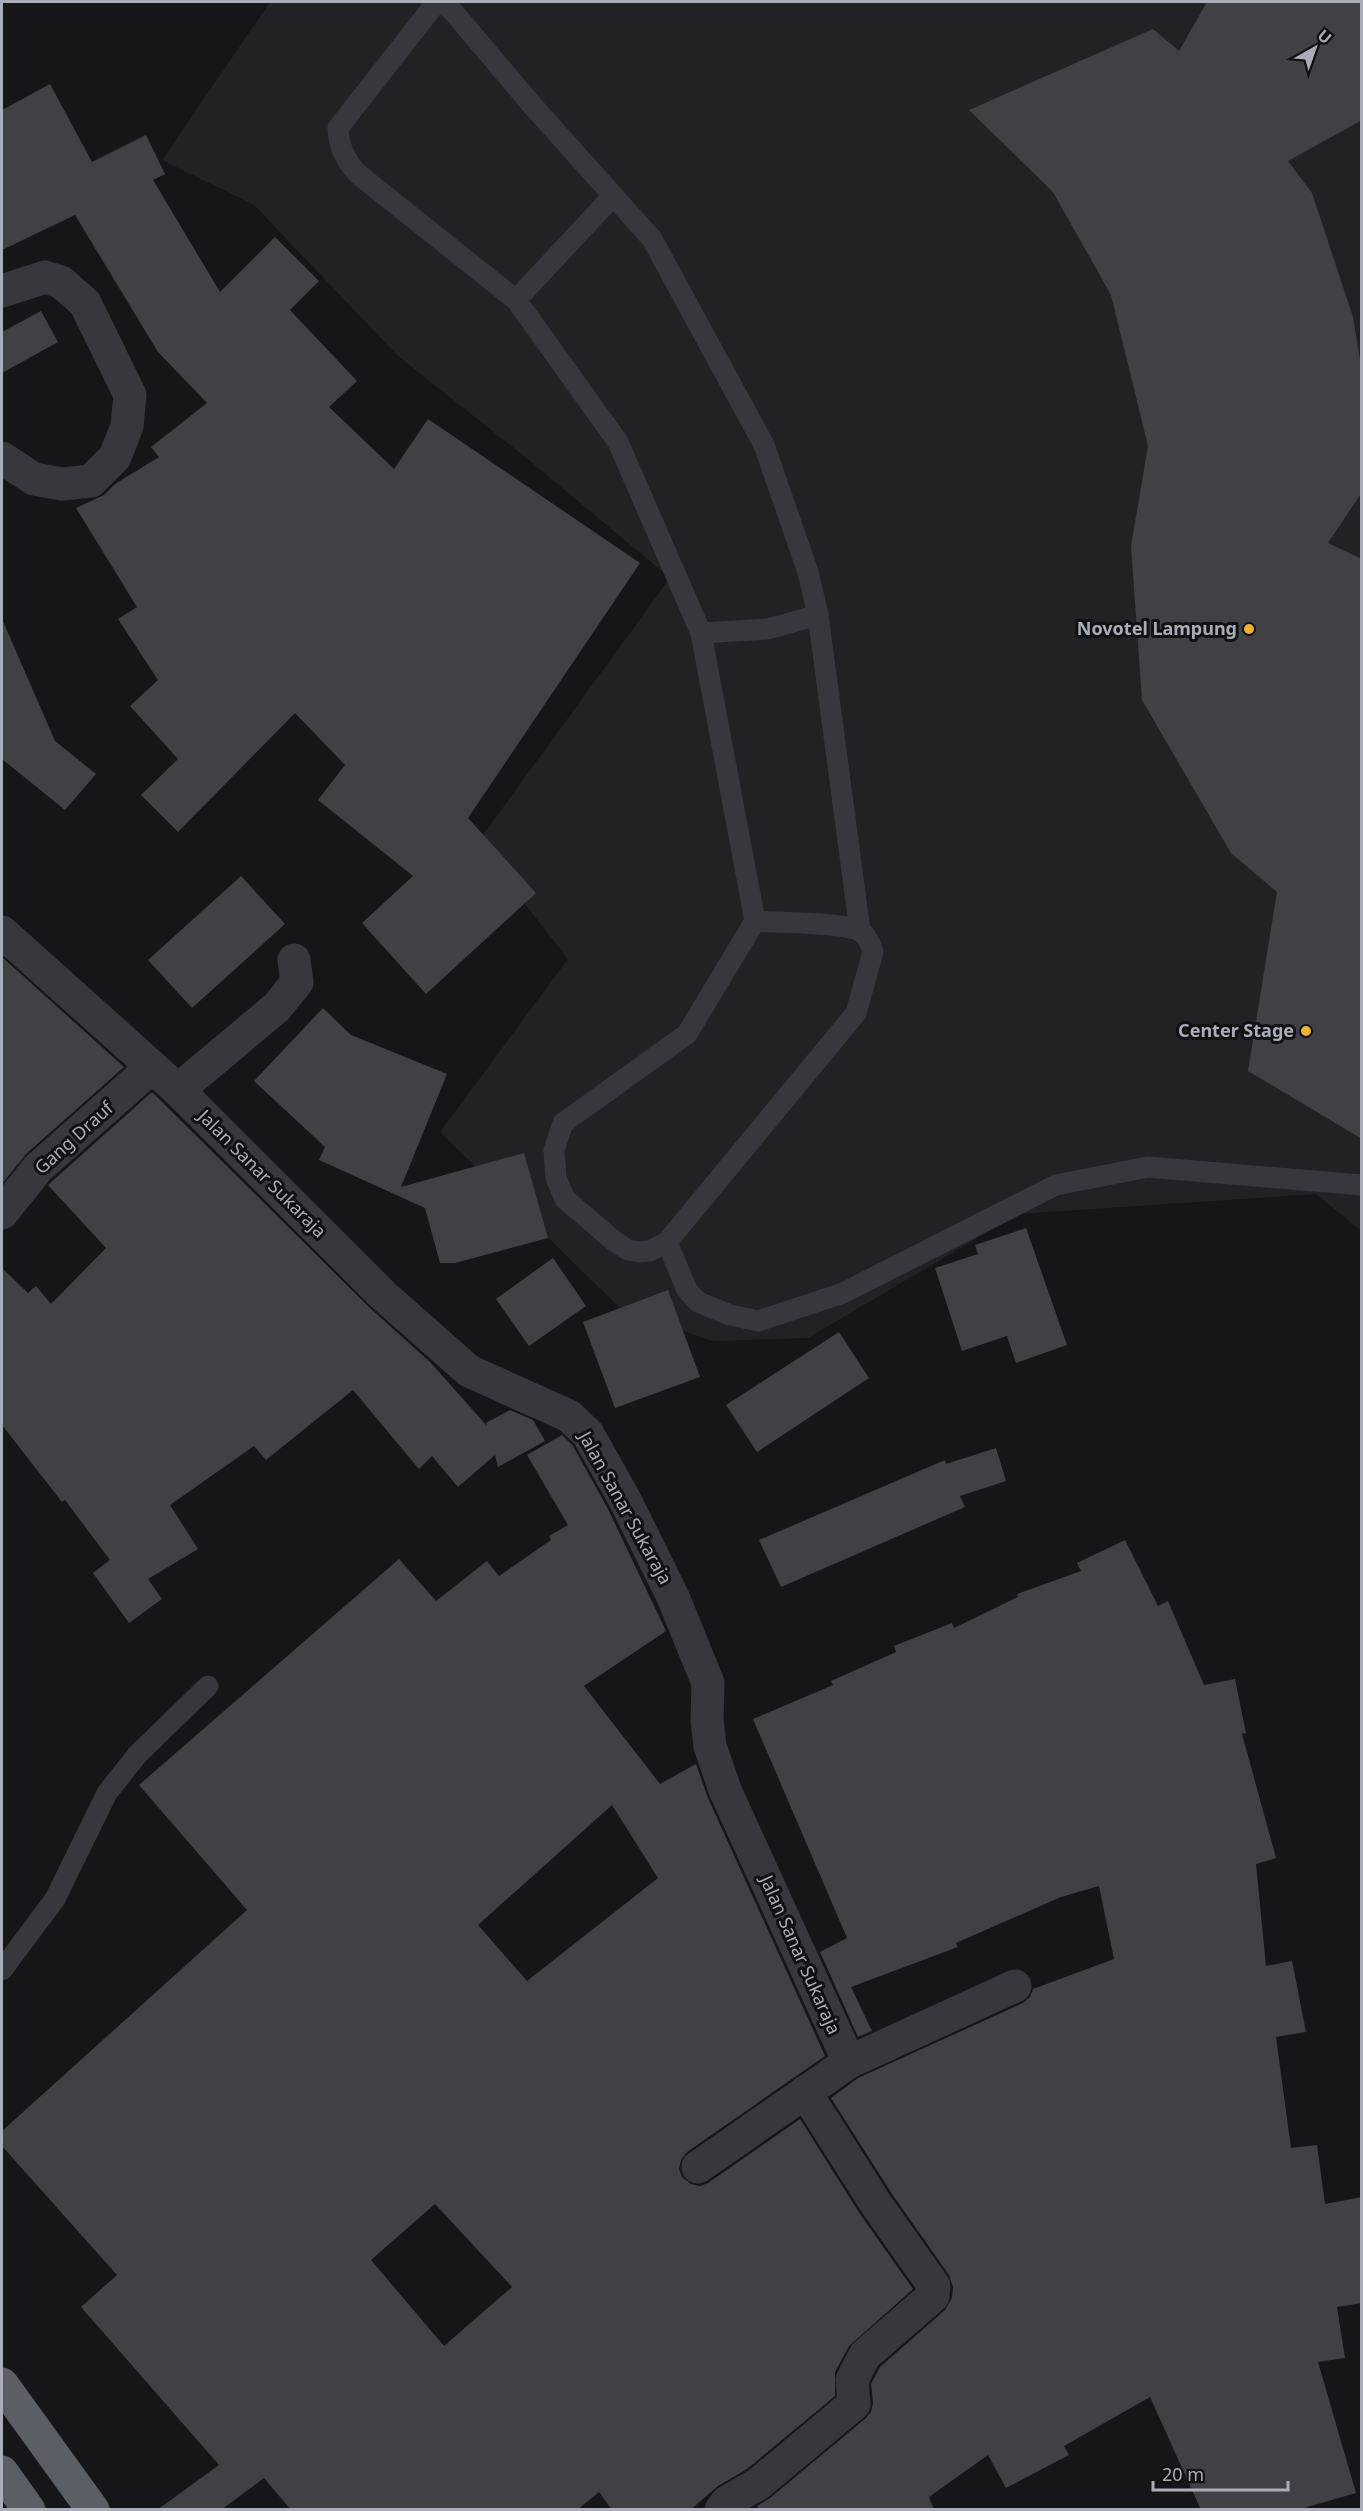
<svg xmlns="http://www.w3.org/2000/svg" width="1363" height="2511" viewBox="0 0 1363 2511" font-family="'Noto Sans',sans-serif">
	<style>
		.built { fill: #222225 }
		.building { fill: #404145; fill-rule: evenodd }
		.lines { fill: none; stroke-linecap: round; stroke-linejoin: round }
		.service { stroke: #37383d; stroke-width: 21 }
		.minor { stroke: #37383d; stroke-width: 33 }
		.trunk { stroke: #5b5e65; stroke-width: 33 }
		.poi-dot { fill: #f2b134; stroke: #111113; stroke-width: 2 }
		.labels { text-anchor: middle; stroke-width: 6; stroke-linejoin: round; paint-order: stroke }
		.poi-label { font-size: 18px; font-weight: bold; fill: #a8adb8; stroke: #111113; text-anchor: end }
		.street-label { font-size: 18px; fill: #a8adb8; stroke: #111113 }
	</style>
	<rect width="100%" height="100%" fill="#161618"/>
	<polygon class="built" points="270,2 1361,2 1361,1231 1316,1194 1018,1214 808,1338 712,1341 621,1309 440,1132 568,959 477,843 670,578 524,456 398,356 254,205 162,160"/>
	<g class="building">
		<polygon points="1207,2 1362,2 1362,120 1288,161 1312,193 1353,317 1362,371 1362,492 1328,543 1362,559 1362,1139 1248,1071 1277,892 1231,853 1142,700 1131,546 1148,446 1111,295 1053,192 969,110 1153,29 1179,51"/>
		<polygon points="50,84 92,162 146,135 165,174 153,180 220,292 275,237 319,281 290,310 357,381 329,407 394,469 428,419 640,563 468,818 536,893 426,994 362,923 413,876 318,800 345,765 295,713 178,832 141,795 178,759 130,706 158,680 118,619 137,607 76,508 104,495 115,484 159,457 151,447 207,403 158,352 75,215 2,250 2,110"/>
		<polygon points="41,311 58,342 2,373 2,332"/>
		<polygon points="2,619 55,741 96,774 65,810 2,759"/>
		<polygon points="241,876 285,924 192,1008 148,960"/>
		<polygon points="2,957 124,1067 26,1154 2,1184"/>
		<polygon points="323,1008 351,1035 447,1074 401,1187 524,1153 548,1238 455,1263 440,1263 425,1208 319,1160 325,1147 254,1081"/>
		<polygon points="152,1092 370,1308 430,1362 487,1426 486,1423 510,1410 533,1420 545,1441 498,1467 495,1455 458,1487 432,1456 419,1469 353,1390 266,1460 254,1446 170,1505 198,1549 148,1579 162,1599 129,1623 93,1573 110,1560 65,1500 62,1502 2,1425 2,1268 28,1293 36,1286 51,1304 106,1248 48,1185"/>
		<polygon points="1026,1228 1067,1345 1016,1363 1007,1336 962,1351 935,1268 978,1254 975,1245"/>
		<polygon points="553,1258 586,1306 529,1346 496,1299"/>
		<polygon points="668,1290 700,1377 615,1408 583,1322"/>
		<polygon points="839,1332 869,1378 757,1452 726,1405"/>
		<path d="M562,1435L573,1446L608,1509L666,1631L584,1686L660,1784L696,1764L708,1798L825,2056L687,2152L681,2160L679,2169L682,2177L691,2184L700,2186L708,2183L800,2119L860,2214L913,2289L849,2346L835,2372V2396L747,2469L718,2486L690,2510H612L599,2492L577,2510H291L264,2478L221,2510H157L219,2465L81,2307L117,2275L2,2146V2131L247,1910L139,1785L399,1559L436,1601L487,1561L499,1576L551,1540L549,1536L568,1525L527,1455ZM612,1805L658,1878L527,1981L478,1925ZM435,2204L512,2287L444,2346L371,2260Z"/>
		<polygon points="996,1448 1006,1481 960,1496 965,1507 781,1587 759,1540 945,1460 946,1464"/>
		<polygon points="1125,1540 1158,1606 1168,1601 1204,1685 1235,1679 1246,1733 1242,1734 1276,1858 1256,1864 1266,1966 1292,1961 1306,2032 1276,2037 1291,2148 1317,2145 1325,2204 1362,2197 1362,2303 1337,2307 1345,2358 1318,2362 1356,2493 1297,2510 1201,2510 1150,2397 1064,2446 1069,2455 1006,2488 988,2455 929,2497 934,2510 759,2510 757,2506 770,2498 866,2418 871,2412 873,2403 871,2384 880,2367 945,2310 952,2298 953,2287 949,2275 892,2194 831,2098 858,2078 1023,2003 1030,1997 1033,1989 1114,1959 1099,1886 1061,1897 956,1943 958,1947 851,1987 872,2031 858,2037 820,1952 847,1938 753,1719 833,1685 831,1681 896,1652 894,1646 952,1623 954,1628 1018,1597 1017,1594 1081,1571 1077,1563"/>
	</g>
	<g class="lines">
		<g class="service">
			<path d="M435,4H442L451,9L532,105L652,239L764,445L808,572L818,615L768,629L701,633L618,442L516,300L358,174C345,160 339,147 338,128Z"/>
			<polyline points="516,300 613,196"/>
			<polyline points="818,615 860,931"/>
			<path d="M701,633L755,921L687,1034L563,1123L554,1150L556,1178L565,1199L614,1241L628,1250L640,1252L650,1251L667,1242L856,1013L873,952C871,944 866,934 858,930C837,922 780,923 755,921"/>
			<polyline points="667,1242 687,1290 698,1302 730,1315 758,1321 843,1293 1056,1185 1148,1167 1362,1185"/>
			<polyline points="2,1970 55,1899 107,1793 137,1755 208,1686"/>
		</g>
		<g class="minor">
			<polyline points="2,291 45,277 61,282 85,303 130,395 127,426 115,457 91,481 62,484 34,479 2,458"/>
			<polyline points="2,932 178,1090 383,1295 469,1371 569,1416 588,1434 625,1500 673,1597 708,1683 707,1720 710,1746 725,1790 849,2062 698,2167"/>
			<polyline points="178,1090 277,1007 297,982 294,960"/>
			<polyline points="2,1213 38,1168 152,1067"/>
			<polyline points="849,2062 1015,1986"/>
			<polyline points="721,2510 727,2502 758,2484 854,2404 852,2380 865,2355 933,2296 934,2286 876,2204 805,2092"/>
		</g>
		<g class="trunk">
			<polyline points="2,2384 93,2510"/>
			<polyline points="2,2472 29,2510"/>
		</g>
	</g>
	<g class="poi-dot">
		<circle cx="1249" cy="629" r="6"/>
		<circle cx="1306" cy="1031" r="6"/>
	</g>
	<g class="labels">
		<g class="poi-label">
			<text x="1237" y="635">Novotel Lampung</text>
			<text x="1294" y="1037">Center Stage</text>
		</g>
		<g class="street-label">
			<text transform="translate(74 1138) rotate(-42)" y="6">Gang Drauf</text>
			<text transform="translate(262 1174) rotate(45)" y="6">Jalan Sanar Sukaraja</text>
			<text transform="translate(625 1508) rotate(61)" y="6">Jalan Sanar Sukaraja</text>
			<text transform="translate(800 1955) rotate(66)" y="6">Jalan Sanar Sukaraja</text>
		</g>
	</g>
	<rect width="1363" height="2511" fill="none" stroke="#a8adb8" stroke-width="6"/>
	<g transform="translate(1315 48) rotate(40)" stroke="#111113" stroke-width="4.5" paint-order="stroke">
	<path d="M0-4.5L10 22L0 15L-10 22Z" fill="#a8adb8"/>
	<text y="-9" font-size="16" font-weight="bold" text-anchor="middle" fill="#a8adb8">U</text>
	</g>
	<path d="M1153 2481v9h135v-9" fill="none" stroke="#a8adb8" stroke-width="3"/>
	<text x="1162" y="2481" font-size="18" fill="#a8adb8" stroke="#111113" stroke-width="4.5" paint-order="stroke">20 m</text>
</svg>
